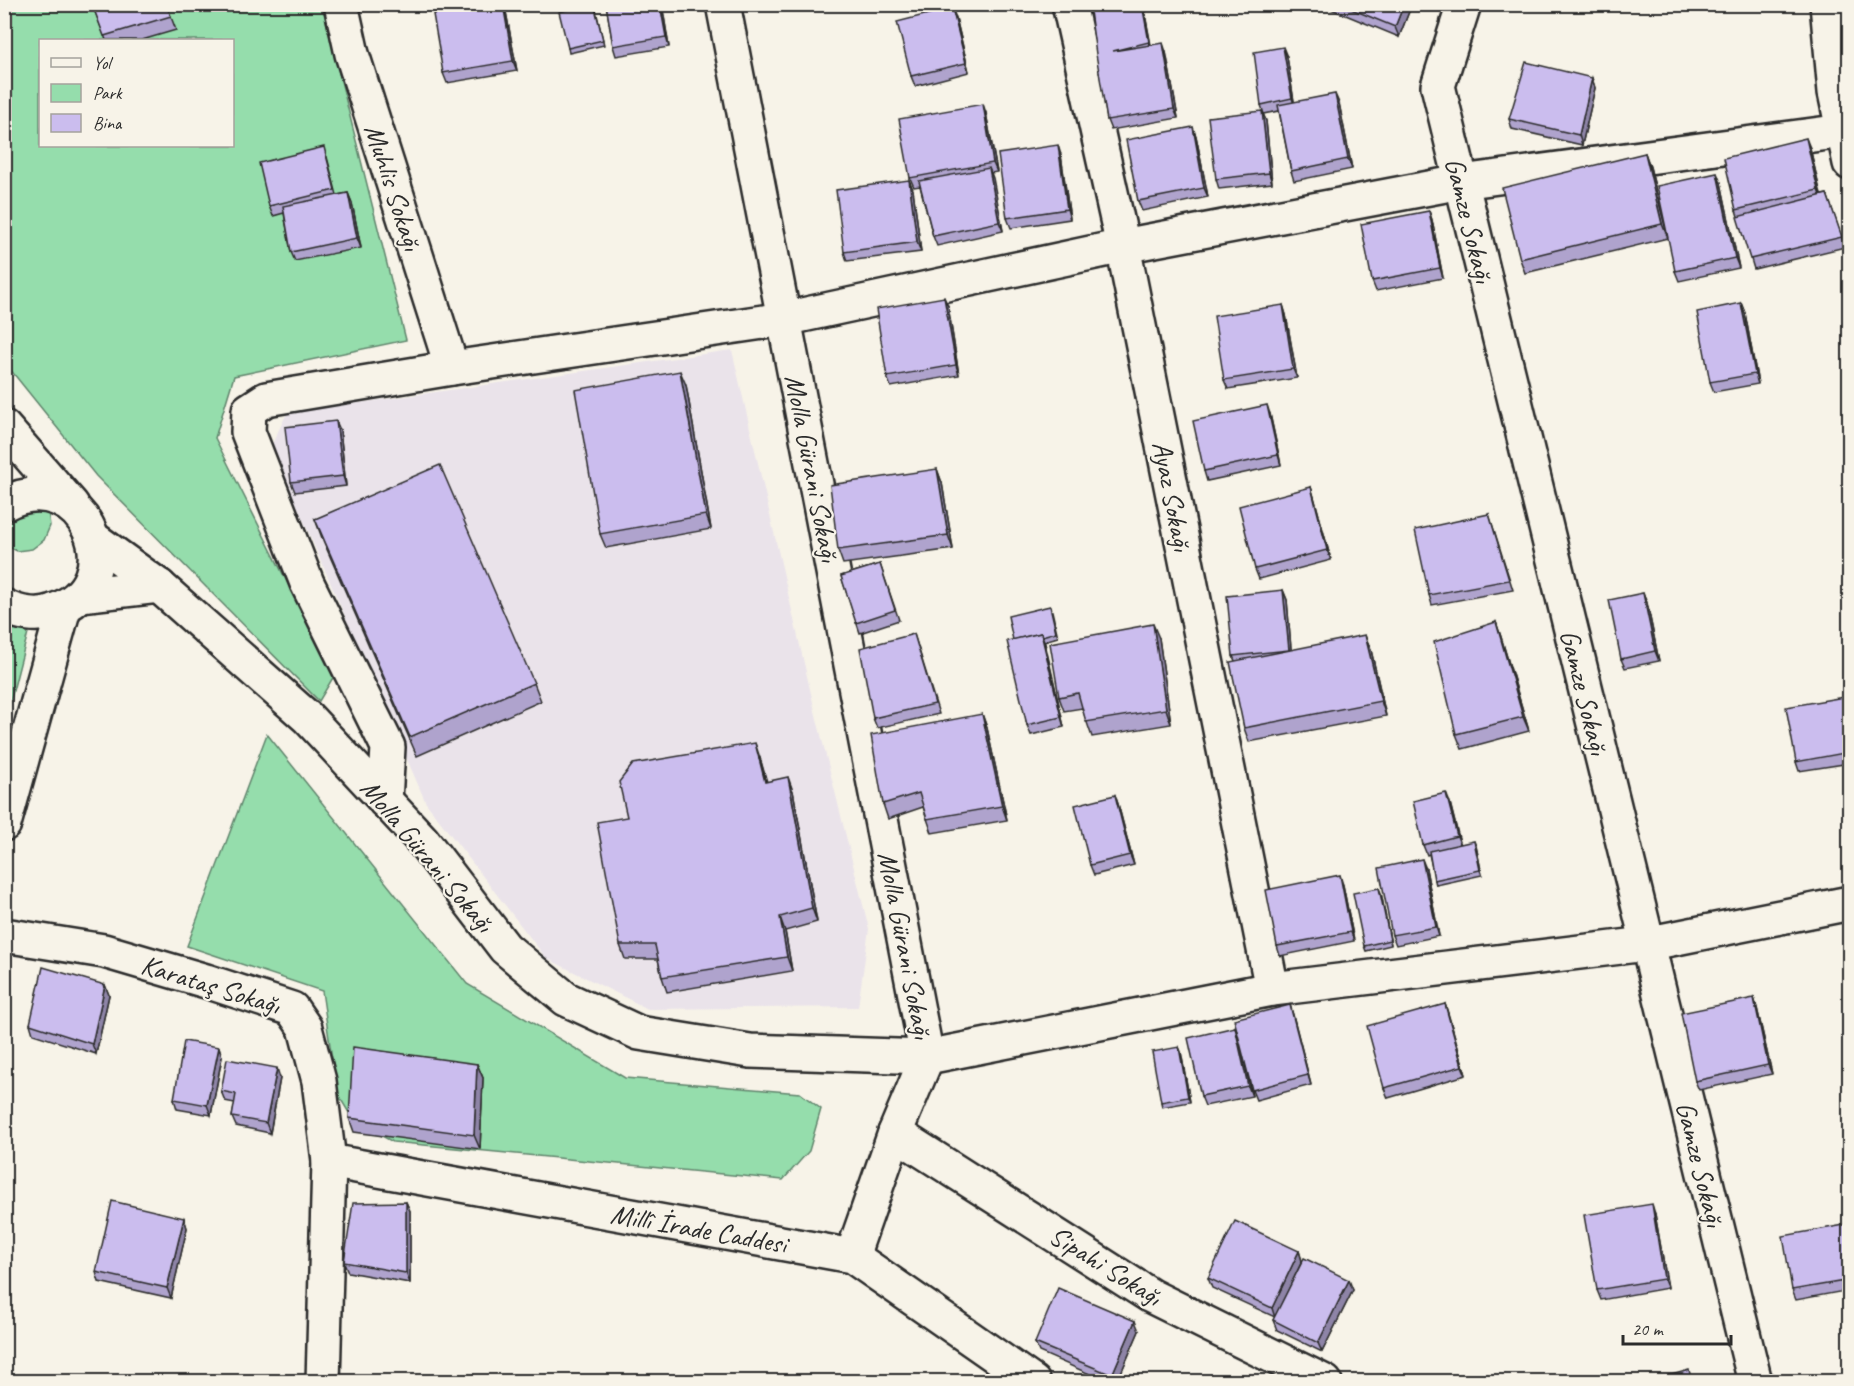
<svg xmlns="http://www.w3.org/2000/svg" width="1854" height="1386" viewBox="0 0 1854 1386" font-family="Caveat,sans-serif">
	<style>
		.built { fill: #eae3ea }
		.green { fill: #95ddac; stroke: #60846c; stroke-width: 1.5; fill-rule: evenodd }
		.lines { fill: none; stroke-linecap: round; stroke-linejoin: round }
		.street-casing { stroke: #2b2b2b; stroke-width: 38 }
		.secondary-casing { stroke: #2b2b2b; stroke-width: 38 }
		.street { stroke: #f7f3e8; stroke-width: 33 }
		.secondary { stroke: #f7f3e8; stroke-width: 33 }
		.wall { fill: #afa3cd; stroke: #2b2b2b; stroke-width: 1.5 }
		.shaded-wall { fill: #8e84a7; stroke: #2b2b2b; stroke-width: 1.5 }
		.building { fill: #cbbdee; stroke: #2b2b2b; stroke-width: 1.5 }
		.labels { text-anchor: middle; stroke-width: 4.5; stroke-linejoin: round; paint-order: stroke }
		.street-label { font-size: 28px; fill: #2b2b2b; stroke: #f7f3e8 }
	</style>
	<rect width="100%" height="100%" fill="#f7f3e8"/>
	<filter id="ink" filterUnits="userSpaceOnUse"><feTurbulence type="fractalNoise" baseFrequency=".0167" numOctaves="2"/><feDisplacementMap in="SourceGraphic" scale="12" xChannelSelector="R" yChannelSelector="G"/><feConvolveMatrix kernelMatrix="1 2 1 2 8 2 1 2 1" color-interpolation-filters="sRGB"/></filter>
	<g filter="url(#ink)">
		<polygon class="built" points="732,350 815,711 869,929 858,1007 648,1009 546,958 426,803 271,446 287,413"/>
		<g class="green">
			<path d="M4,5H322L406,340L234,376L215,438L334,676L319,701L96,476L5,363ZM40,40H232V146H40Z"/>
			<polygon points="5,501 48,511 50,526 44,540 32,549 17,551 5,545"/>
			<polygon points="5,616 31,621 5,722"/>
			<polygon points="267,734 467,984 625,1078 800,1093 821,1109 809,1151 783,1180 393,1142 354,1121 337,1093 322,991 187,946"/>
		</g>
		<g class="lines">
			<defs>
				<g id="street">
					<polyline points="341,4 352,54 452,368"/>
					<polyline points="723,4 927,1057"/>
					<polyline points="1069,4 1123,246 1272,989"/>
					<polyline points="1464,4 1438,86 1755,1382"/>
					<polyline points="1827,4 1835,92 1850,163"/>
					<polyline points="159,586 308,718 423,841 505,948 566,999 639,1033 750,1051 927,1057 1272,989 1646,944 1850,903"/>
					<polyline points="385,801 388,747 307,583 248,432 249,410 266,399 452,368 784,319 1123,246 1461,182 1843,131"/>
					<polyline points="4,935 104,951 206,981 292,1009 305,1028 319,1081 329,1161 323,1382"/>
					<polyline points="895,1133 1151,1296 1325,1382"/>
					<polyline points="329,1161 852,1256 1033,1382"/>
					<polyline points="852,1256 895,1133 927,1057"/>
				</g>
				<g id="secondary">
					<polyline points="4,427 72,505"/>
					<path d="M4,504C84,461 136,583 53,611C38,617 19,614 4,606"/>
					<polyline points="94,539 159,586"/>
					<polyline points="80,595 159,586"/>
					<polyline points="4,824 64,608"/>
				</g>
			</defs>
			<use href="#street" class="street-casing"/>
			<use href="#secondary" class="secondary-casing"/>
			<use href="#street" class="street"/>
			<use href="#secondary" class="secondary"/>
		</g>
		<g class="wall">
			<polygon points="92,4 166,4 176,30 142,40 106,40"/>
			<polygon points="562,4 602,4 595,6 604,45 569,53 568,48 564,11"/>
			<polygon points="606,4 662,4 669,47 616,56 613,46"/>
			<polygon points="1089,4 1143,4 1151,45 1166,52 1178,118 1111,130 1107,120"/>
			<polygon points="1319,4 1412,4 1399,37"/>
			<polygon points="506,12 517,71 447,83 443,73"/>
			<polygon points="956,18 969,72 915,86 911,76"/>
			<polygon points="1287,57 1294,102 1339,103 1352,169 1294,181 1291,171 1279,111 1264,114 1261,105"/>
			<polygon points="1592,78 1595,88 1582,145 1512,129 1509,119"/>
			<polygon points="1262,111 1266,121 1272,183 1219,189 1216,179"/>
			<polygon points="986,113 997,172 991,173 1003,231 937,246 933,236 920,186 914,187 910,178"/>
			<polygon points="1196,136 1208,197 1142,211 1138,201"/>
			<polygon points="1810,148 1821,195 1827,194 1845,247 1754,269 1736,210"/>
			<polygon points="1645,153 1650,167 1668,238 1525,273 1520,259"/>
			<polygon points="1061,155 1070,219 1011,228 1007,218"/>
			<polygon points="327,157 337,195 348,193 352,203 361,248 295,261 291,252 284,213 273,216 269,206"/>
			<polygon points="909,180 913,190 921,252 847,261 844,252"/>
			<polygon points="1721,183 1739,268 1679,281 1675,271"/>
			<polygon points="1429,211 1432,220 1443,278 1376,291 1372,281"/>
			<polygon points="1741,303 1745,313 1758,384 1714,392 1710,382"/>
			<polygon points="1283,305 1286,315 1297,378 1228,389 1224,380"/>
			<polygon points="948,306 959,375 891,387 887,377"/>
			<polygon points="686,385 711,529 606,548 600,534"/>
			<polygon points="1270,414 1281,465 1207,481 1204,471"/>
			<polygon points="340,430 346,486 295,492 291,482"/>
			<polygon points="937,469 942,483 953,549 843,564 838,550"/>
			<polygon points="1311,487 1314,497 1331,560 1259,579 1255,569"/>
			<polygon points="1489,514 1513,590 1432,605 1429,595"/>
			<polygon points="315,519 534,683 541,701 417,756 322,538"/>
			<polygon points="880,564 899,620 860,633 841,576"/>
			<polygon points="1283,590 1287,600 1291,650 1371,650 1386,716 1249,742 1244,728 1235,661 1233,656"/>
			<polygon points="1647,603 1659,661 1625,668 1621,659"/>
			<polygon points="1052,611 1058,637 1044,641 1064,727 1031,735 1027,725 1013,640"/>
			<polygon points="1496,622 1501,637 1529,731 1462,749 1456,734"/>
			<polygon points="914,634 939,714 877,728 873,718"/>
			<polygon points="1159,638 1171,724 1092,737 1082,708 1064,711 1059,697"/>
			<polygon points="1850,696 1850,763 1799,771 1796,762"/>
			<polygon points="982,714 987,728 1007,820 932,833 923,807 888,819 883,804"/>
			<polygon points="760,758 767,782 793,791 817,922 785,931 792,971 667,992 662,977 658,959 625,959 620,945 627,817"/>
			<polygon points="1115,795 1118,804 1134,865 1094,875 1090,865"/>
			<polygon points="1450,803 1460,844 1476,846 1482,875 1436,885 1429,854 1427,855 1423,845"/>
			<polygon points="1426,869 1439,936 1396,945 1392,935"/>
			<polygon points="1343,885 1354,941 1280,956 1277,946"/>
			<polygon points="1381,893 1391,945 1366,951 1364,946"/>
			<polygon points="105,985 109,995 96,1054 33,1034 30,1024"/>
			<polygon points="1754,998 1757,1008 1772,1074 1699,1090 1695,1081"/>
			<polygon points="1445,1004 1466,1075 1388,1098 1384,1088"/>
			<polygon points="1290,1005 1293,1015 1311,1085 1256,1100 1252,1090"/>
			<polygon points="1235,1027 1239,1037 1252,1096 1205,1106 1201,1096"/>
			<polygon points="219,1047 222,1057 211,1115 177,1109 174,1099"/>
			<polygon points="1179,1047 1181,1052 1190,1102 1162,1107 1161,1102"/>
			<polygon points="477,1064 483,1078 480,1149 354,1132 349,1118"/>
			<polygon points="280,1078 270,1133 236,1126 232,1117 235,1103 225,1101 221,1091"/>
			<polygon points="406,1202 410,1211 410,1283 348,1272 344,1262"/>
			<polygon points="1655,1214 1668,1288 1601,1300 1597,1290"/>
			<polygon points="184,1218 187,1228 171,1298 99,1282 96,1272"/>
			<polygon points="1850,1224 1850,1290 1796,1300 1792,1290"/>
			<polygon points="1299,1251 1302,1261 1353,1290 1322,1352 1277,1330 1273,1320 1275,1317 1212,1288 1208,1278"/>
			<polygon points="1139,1331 1117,1382 1108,1382 1039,1352 1035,1343"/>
		</g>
		<g class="shaded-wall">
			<polygon points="503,4 506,12 517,71 513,61"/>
			<polygon points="660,4 662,4 669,47 666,37"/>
			<polygon points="1142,4 1143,4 1152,52 1149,42"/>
			<polygon points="1404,4 1412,4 1399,37 1395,27"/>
			<polygon points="952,8 956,18 969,72 966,63"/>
			<polygon points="1163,43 1166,52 1178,118 1174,109"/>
			<polygon points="1283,47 1287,57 1295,107 1292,98"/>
			<polygon points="1592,78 1595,88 1582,145 1579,135"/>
			<polygon points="1335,94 1339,103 1352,169 1348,159"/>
			<polygon points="983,104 986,113 997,172 993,163"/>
			<polygon points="1262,111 1266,121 1272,183 1269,173"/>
			<polygon points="1193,127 1196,136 1208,197 1204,188"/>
			<polygon points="1806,138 1810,148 1822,200 1818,190"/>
			<polygon points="1058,145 1061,155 1070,219 1067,209"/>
			<polygon points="1645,153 1650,167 1668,238 1662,224"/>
			<polygon points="989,168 993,178 1003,231 999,222"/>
			<polygon points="1717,173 1721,183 1739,268 1735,258"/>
			<polygon points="909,180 913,190 921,252 917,242"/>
			<polygon points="348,193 352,203 361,248 357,238"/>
			<polygon points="1429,211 1432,220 1443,278 1440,268"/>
			<polygon points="944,297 948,306 959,375 956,365"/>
			<polygon points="1741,303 1745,313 1758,384 1755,374"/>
			<polygon points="1283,305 1286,315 1297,378 1293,369"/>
			<polygon points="680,371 686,385 711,529 706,515"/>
			<polygon points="1267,405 1270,414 1281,465 1278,455"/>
			<polygon points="336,421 340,430 346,486 343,476"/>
			<polygon points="937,469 942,483 953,549 948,535"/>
			<polygon points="1311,487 1314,497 1331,560 1327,550"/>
			<polygon points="1283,590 1287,600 1292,660 1289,651"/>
			<polygon points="1643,593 1647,603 1659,661 1655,651"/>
			<polygon points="1496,622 1501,637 1529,731 1523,717"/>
			<polygon points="1153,624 1159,638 1171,724 1166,709"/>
			<polygon points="1041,633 1045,643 1064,727 1061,717"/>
			<polygon points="1365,635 1371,650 1386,716 1381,701"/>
			<polygon points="982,714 987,728 1007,820 1002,806"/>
			<polygon points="755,743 760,758 770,796 765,782"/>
			<polygon points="788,777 793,791 817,922 812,908"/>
			<polygon points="1446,793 1450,803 1461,846 1457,836"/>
			<polygon points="1115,795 1118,804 1134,865 1130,855"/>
			<polygon points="1474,841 1476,846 1482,875 1480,870"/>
			<polygon points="1422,859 1426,869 1439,936 1436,927"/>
			<polygon points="1340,875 1343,885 1354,941 1351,932"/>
			<polygon points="1379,888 1381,893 1391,945 1390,940"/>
			<polygon points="780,917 785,931 792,971 787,957"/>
			<polygon points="105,985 109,995 96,1054 92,1044"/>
			<polygon points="1754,998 1757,1008 1772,1074 1768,1065"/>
			<polygon points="1445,1004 1448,1013 1466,1075 1462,1066"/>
			<polygon points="1290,1005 1293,1015 1311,1085 1308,1075"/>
			<polygon points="1235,1027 1239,1037 1252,1096 1248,1086"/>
			<polygon points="219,1047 222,1057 211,1115 207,1105"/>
			<polygon points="1179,1047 1181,1052 1190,1102 1188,1097"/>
			<polygon points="477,1064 483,1078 480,1149 474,1135"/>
			<polygon points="277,1068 280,1078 270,1133 266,1123"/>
			<polygon points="406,1202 410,1211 410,1283 406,1273"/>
			<polygon points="1652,1204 1655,1214 1668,1288 1664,1279"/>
			<polygon points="184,1218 187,1228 171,1298 167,1288"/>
			<polygon points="1299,1251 1302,1261 1275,1318 1272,1308"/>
			<polygon points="1349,1280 1353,1290 1322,1352 1318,1343"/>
			<polygon points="1135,1321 1139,1331 1117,1382 1115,1382 1112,1375"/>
		</g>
		<g class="building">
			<polygon points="92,4 166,4 171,16 104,36"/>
			<polygon points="488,4 503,4 513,61 443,73 433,14"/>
			<polygon points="562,4 573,4 562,7"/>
			<polygon points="590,4 594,4 603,40 568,48 559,12"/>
			<polygon points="606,4 660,4 666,37 613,46"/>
			<polygon points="1089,4 1142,4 1149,42 1113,51 1163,43 1174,109 1107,120 1096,54"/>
			<polygon points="1339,4 1404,4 1395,27"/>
			<polygon points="952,8 966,63 911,76 897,22"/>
			<polygon points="1283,47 1292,98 1261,105 1254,52"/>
			<polygon points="1526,62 1592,78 1579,135 1509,119"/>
			<polygon points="1335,94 1348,159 1291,171 1278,105"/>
			<polygon points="983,104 993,163 910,178 899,119"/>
			<polygon points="1262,111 1269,173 1216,179 1208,117"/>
			<polygon points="1193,127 1204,188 1138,201 1126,140"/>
			<polygon points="1806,138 1818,190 1736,210 1724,158"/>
			<polygon points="1058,145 1067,209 1007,218 998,154"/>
			<polygon points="324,147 335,190 269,206 259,163"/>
			<polygon points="1645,153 1662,224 1520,259 1502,188"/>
			<polygon points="989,168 999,222 933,236 919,181"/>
			<polygon points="1717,173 1735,258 1675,271 1657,186"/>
			<polygon points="909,180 917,242 844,252 836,190"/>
			<polygon points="348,193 357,238 291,252 283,206"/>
			<polygon points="1827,194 1842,237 1750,259 1737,217"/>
			<polygon points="1429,211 1440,268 1372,281 1361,224"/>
			<polygon points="944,297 956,365 887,377 876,309"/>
			<polygon points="1741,303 1755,374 1710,382 1697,312"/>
			<polygon points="1283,305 1293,369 1224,380 1214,316"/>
			<polygon points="680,371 706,515 600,534 575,390"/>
			<polygon points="1267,405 1278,455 1204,471 1193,421"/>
			<polygon points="336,421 343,476 291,482 285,427"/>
			<polygon points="440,465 534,683 410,737 315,519"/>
			<polygon points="937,469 948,535 838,550 830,485"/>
			<polygon points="1311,487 1327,550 1255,569 1239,506"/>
			<polygon points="1489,514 1509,580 1429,595 1415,530"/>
			<polygon points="880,564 895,610 856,623 841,576"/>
			<polygon points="1283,590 1289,650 1233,656 1227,596"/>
			<polygon points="1643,593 1655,651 1621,659 1609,600"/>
			<polygon points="1050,606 1056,632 1042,636 1041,633 1013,640 1008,616"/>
			<polygon points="1496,622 1523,717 1456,734 1434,642"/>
			<polygon points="1153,624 1166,709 1086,722 1078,693 1059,697 1050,643"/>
			<polygon points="1041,633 1061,717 1027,725 1007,641"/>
			<polygon points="914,634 935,704 873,718 860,648"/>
			<polygon points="1365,635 1381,701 1244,728 1230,662"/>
			<polygon points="1850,696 1850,752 1796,762 1786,707"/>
			<polygon points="982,714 1002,806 927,819 919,793 883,804 871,735"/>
			<polygon points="755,743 765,782 788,777 812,908 780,917 787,957 662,977 655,945 620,945 597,822 627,817 619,782 633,764"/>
			<polygon points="1446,793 1457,836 1423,845 1413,801"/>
			<polygon points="1115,795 1130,855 1090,865 1075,805"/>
			<polygon points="1474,841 1480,870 1434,880 1429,851"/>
			<polygon points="1422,859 1436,927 1392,935 1379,868"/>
			<polygon points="1340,875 1351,932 1277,946 1266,890"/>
			<polygon points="1379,888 1390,940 1364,946 1353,893"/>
			<polygon points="43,967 105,985 92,1044 30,1024"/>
			<polygon points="1754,998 1768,1065 1695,1081 1681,1013"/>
			<polygon points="1445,1004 1462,1066 1384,1088 1367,1026"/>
			<polygon points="1290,1005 1308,1075 1252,1090 1234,1019"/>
			<polygon points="1235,1027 1248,1086 1201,1096 1188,1038"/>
			<polygon points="184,1041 219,1047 207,1105 174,1099"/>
			<polygon points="353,1047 477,1064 474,1135 349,1118"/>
			<polygon points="1179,1047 1188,1097 1161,1102 1152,1052"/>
			<polygon points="227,1059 277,1068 266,1123 232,1117 236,1094 221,1091"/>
			<polygon points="112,1201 184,1218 167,1288 96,1272"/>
			<polygon points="406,1202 406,1273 344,1262 353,1203"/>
			<polygon points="1652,1204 1664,1279 1597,1290 1584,1215"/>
			<polygon points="1235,1221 1299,1251 1272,1308 1208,1278"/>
			<polygon points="1850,1224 1850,1280 1792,1290 1783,1236"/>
			<polygon points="1304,1258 1349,1280 1318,1343 1273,1320"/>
			<polygon points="1058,1288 1135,1321 1112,1375 1035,1343"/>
			<polygon points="1689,1370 1692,1382 1648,1382"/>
		</g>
	</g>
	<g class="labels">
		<g class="street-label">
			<text transform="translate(394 187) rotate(72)" y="10">Muhlis Sokağı</text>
			<text transform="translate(1470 220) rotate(76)" y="10">Gamze Sokağı</text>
			<text transform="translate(813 468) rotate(79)" y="10">Molla Gürani Sokağı</text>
			<text transform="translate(1173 496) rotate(79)" y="10">Ayaz Sokağı</text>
			<text transform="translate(1585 692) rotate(76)" y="10">Gamze Sokağı</text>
			<text transform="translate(428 855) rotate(50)" y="10">Molla Gürani Sokağı</text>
			<text transform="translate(906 945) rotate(79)" y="10">Molla Gürani Sokağı</text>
			<text transform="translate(211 984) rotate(17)" y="10">Karataş Sokağı</text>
			<text transform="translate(1701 1164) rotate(76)" y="10">Gamze Sokağı</text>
			<text transform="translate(699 1228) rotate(10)" y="10">Millî İrade Caddesi</text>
			<text transform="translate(1106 1265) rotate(32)" y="10">Sipahi Sokağı</text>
		</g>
	</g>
	<rect width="1854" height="1386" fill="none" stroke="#f7f3e8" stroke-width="24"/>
	<rect x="12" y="12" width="1830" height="1362" fill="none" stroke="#2b2b2b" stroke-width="2" filter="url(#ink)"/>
	<rect x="39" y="39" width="195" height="108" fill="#f7f3e8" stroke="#a5a39c" stroke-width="1.5"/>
	<rect x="51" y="58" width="30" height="9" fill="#f7f3e8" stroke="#a5a39c" stroke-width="1.5"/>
	<text x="93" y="69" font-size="18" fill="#2b2b2b">Yol</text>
	<rect x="51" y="84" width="30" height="18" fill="#95ddac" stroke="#a5a39c" stroke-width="1.5"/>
	<text x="93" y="99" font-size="18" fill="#2b2b2b">Park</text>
	<rect x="51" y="114" width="30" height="18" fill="#cbbdee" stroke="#a5a39c" stroke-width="1.5"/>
	<text x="93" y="129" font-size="18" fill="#2b2b2b">Bina</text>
	<path d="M1623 1335v9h108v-9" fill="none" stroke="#2b2b2b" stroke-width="3"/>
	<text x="1632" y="1335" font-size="18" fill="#2b2b2b" stroke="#f7f3e8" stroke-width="4.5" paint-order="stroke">20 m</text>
</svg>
